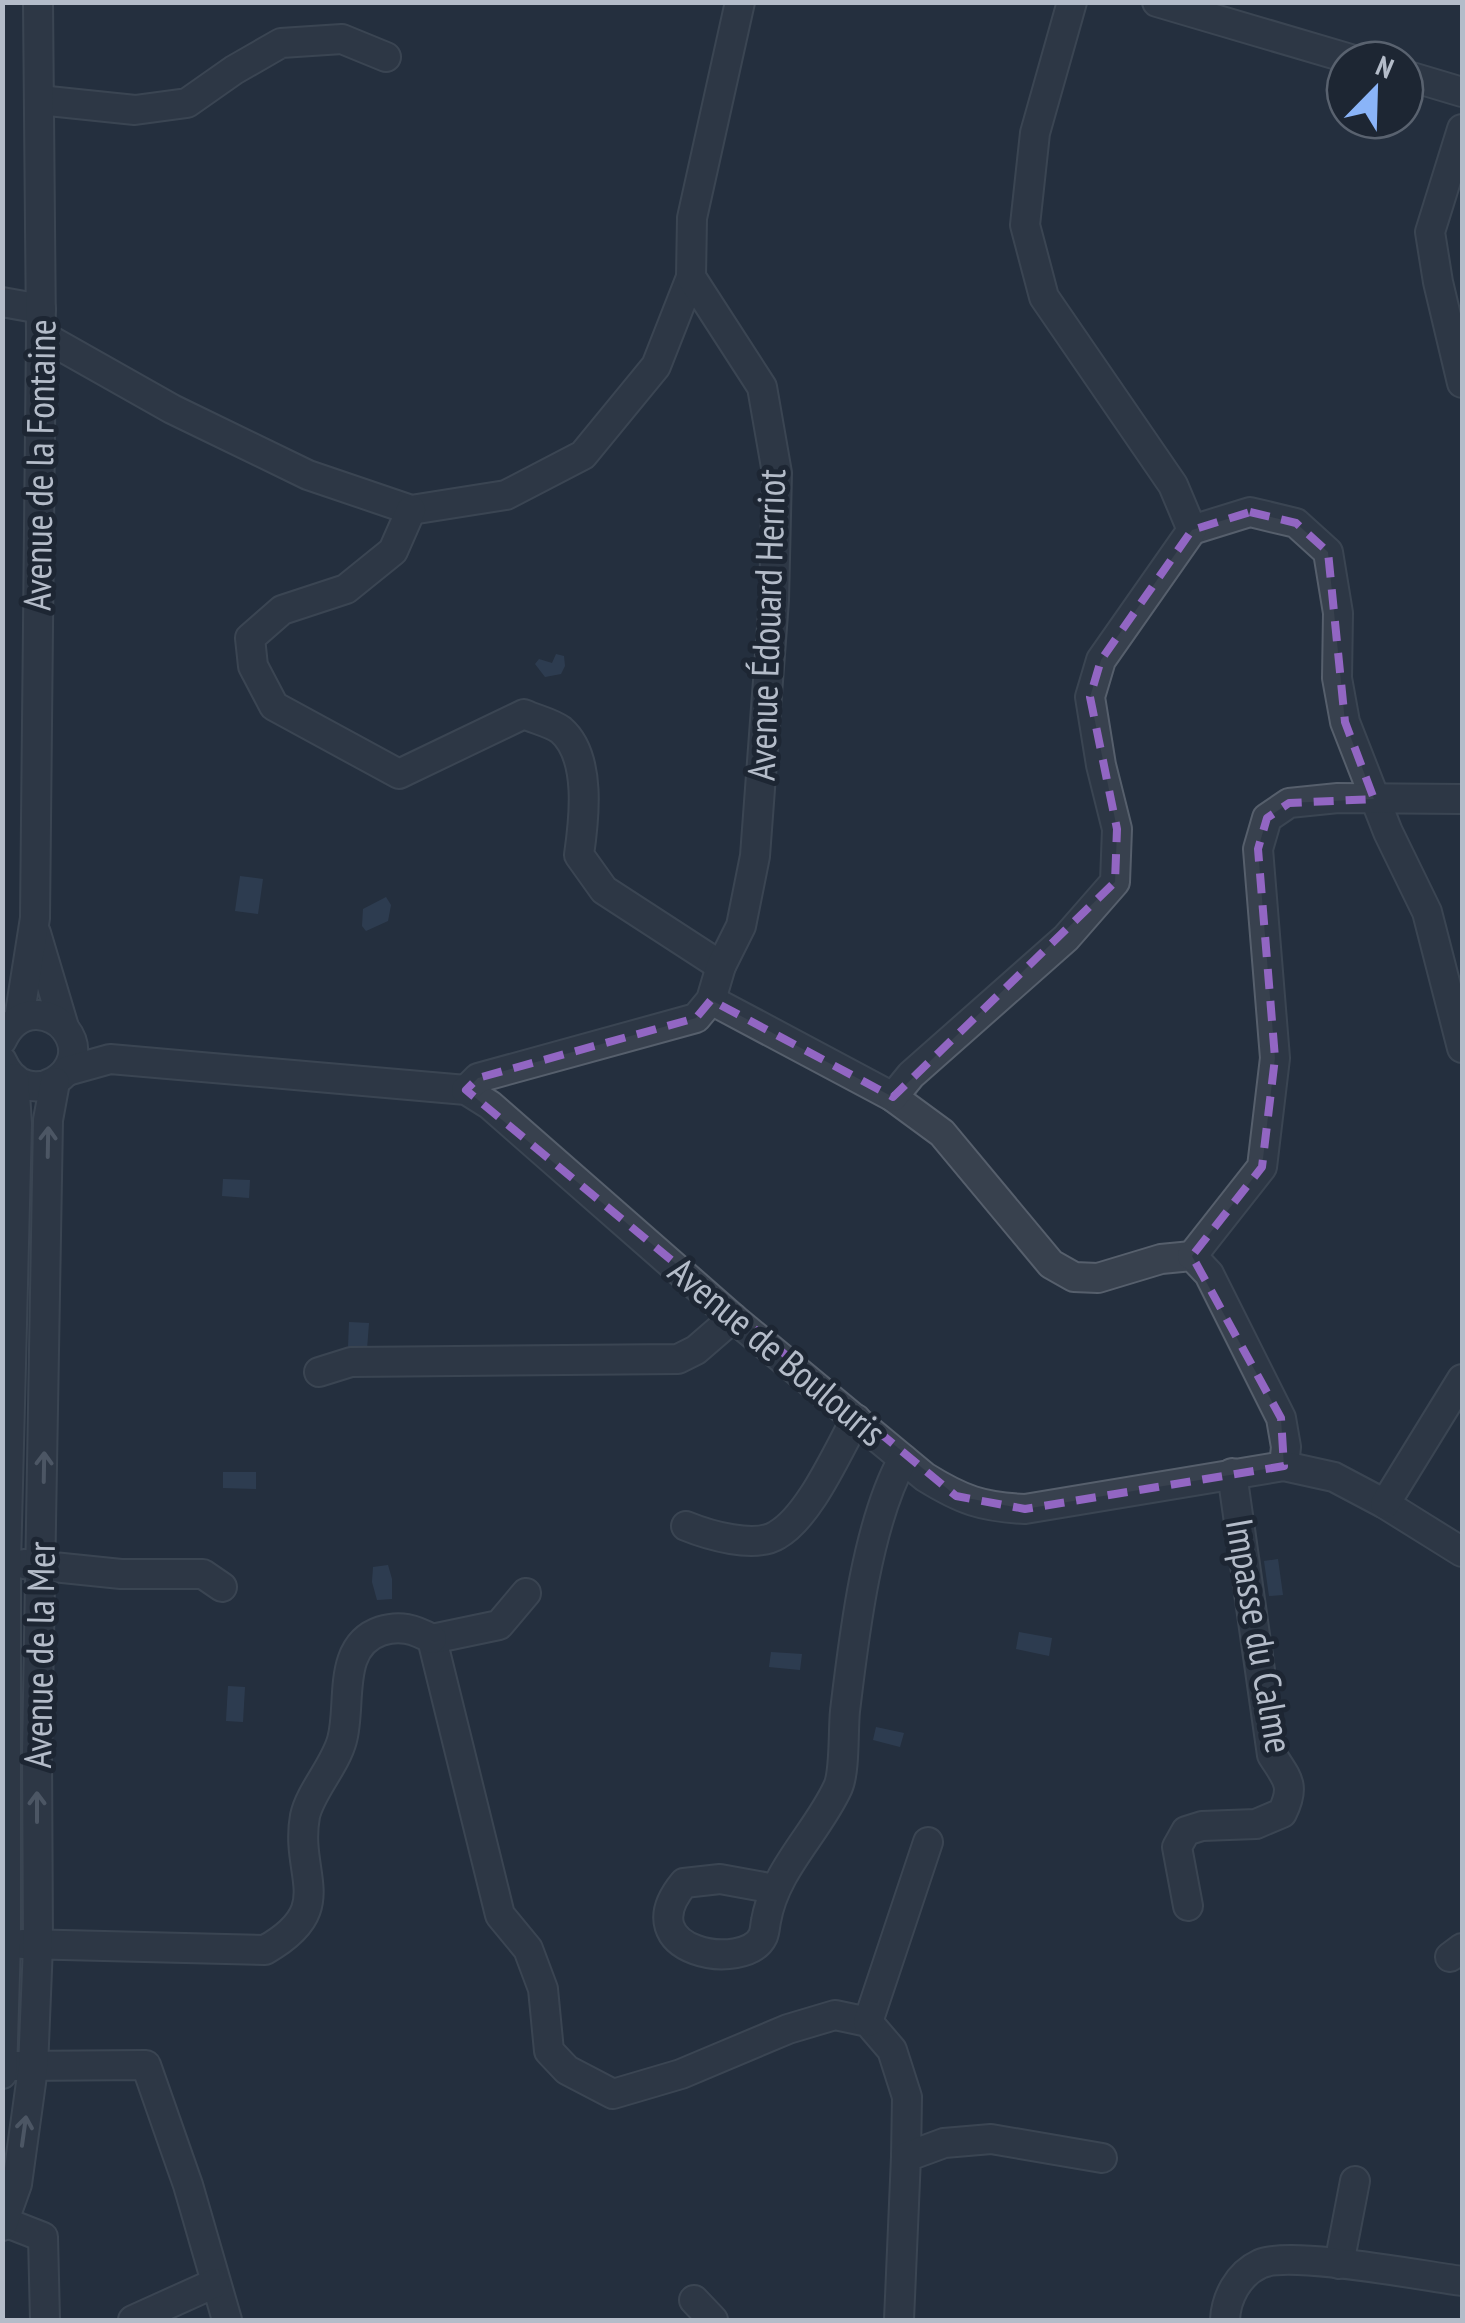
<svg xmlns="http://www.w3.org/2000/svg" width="1465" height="2323" viewBox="0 0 1465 2323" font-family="'PT Sans Narrow',sans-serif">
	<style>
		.water { fill: #394c67 }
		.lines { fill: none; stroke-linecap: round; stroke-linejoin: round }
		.minor-casing { stroke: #565f6c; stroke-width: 32 }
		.minor { stroke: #38414e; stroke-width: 28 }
		.oneway { stroke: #7c8592 }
		.marked { fill: none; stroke: #9266c3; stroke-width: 8; stroke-dasharray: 20 12; stroke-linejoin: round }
		.labels { text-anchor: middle; stroke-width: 10; stroke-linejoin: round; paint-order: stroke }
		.street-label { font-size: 38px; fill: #b4bcc9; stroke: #1d2633 }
	</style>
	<rect width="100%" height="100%" fill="#242f3e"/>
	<g class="water">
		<polygon points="556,654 564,656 565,666 561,674 545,677 535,664 539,659 552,663"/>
		<polygon points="240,876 263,879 258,914 235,911"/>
		<polygon points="386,897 391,905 388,921 366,931 362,926 363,909"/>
		<polygon points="223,1179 250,1180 249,1198 222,1196"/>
		<polygon points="349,1322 369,1323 367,1349 348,1348"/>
		<polygon points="223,1472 256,1472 256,1489 223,1488"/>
		<polygon points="1278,1559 1283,1595 1269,1596 1264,1561"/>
		<polygon points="388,1565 392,1579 392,1599 377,1600 372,1582 373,1567"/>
		<polygon points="1019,1632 1052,1638 1049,1656 1016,1649"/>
		<polygon points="771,1652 802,1654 800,1670 769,1667"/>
		<polygon points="228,1686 245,1687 243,1722 226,1721"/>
		<polygon points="876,1727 904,1733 900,1747 873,1740"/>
	</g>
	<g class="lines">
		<defs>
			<g id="minor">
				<polyline points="1157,2 1354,60"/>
				<polyline points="1405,75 1462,92"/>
				<polyline points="39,100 135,110 187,103 234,70 281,43 342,39 386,57"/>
				<polyline points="1462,129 1430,232 1438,282 1462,383"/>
				<polyline points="2,302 41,309"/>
				<polyline points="41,335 172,409 308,475 411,510 506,495 583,455 656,366 691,277"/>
				<path d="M411,510L393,551L346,589L282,610L250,638L253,666L274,706L399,774L524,714C534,719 552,723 561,730C592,757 584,820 579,855L604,890L721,966"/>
				<polyline points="1192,530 1250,512 1296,523 1328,552 1338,613 1337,678 1345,722 1388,832 1427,912 1462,1048"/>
				<polyline points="36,933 64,1027"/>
				<polyline points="711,1000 893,1097 942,1133 1051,1264 1074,1277 1098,1278 1161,1259 1192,1256 1209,1274 1281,1418 1286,1447 1284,1466"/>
				<polyline points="19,1019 35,918 41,335 38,2"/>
				<path d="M2,1040C9,1025 21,1014 38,1015C49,1016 59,1021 65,1029C97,1070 26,1116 2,1061"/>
				<path d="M67,1071L110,1059L466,1090L490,1105L733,1318L925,1477C962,1500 982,1507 1025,1509L1284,1466L1334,1477L1385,1504L1462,1552"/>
				<polyline points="466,1090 478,1078 696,1018 711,1000 721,966 741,926 755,856 774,600 777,473 762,387 691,277 692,218 740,2"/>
				<polyline points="893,1097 911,1075 1066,938 1115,882 1117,829 1101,765 1090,697 1101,660 1192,530 1173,485 1044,297 1025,225 1035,133 1072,2"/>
				<polyline points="1192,1256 1262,1167 1275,1058 1258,849 1267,818 1289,803 1338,798 1462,799"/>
				<polyline points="319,1372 351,1362 678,1359 696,1350 733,1318"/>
				<polyline points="1385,1504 1462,1379"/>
				<path d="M686,1526C708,1535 755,1549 777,1535C810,1516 837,1452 856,1419"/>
				<polyline points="24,1564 121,1574 203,1574 222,1587"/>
				<polyline points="432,1639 500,1915 528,1949 543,1989 549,2051 567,2070 613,2094 681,2074 788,2029 835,2015 868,2022 892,2050 907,2097 906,2157"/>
				<polyline points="432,1639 499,1625 526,1593"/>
				<path d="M775,1889L720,1879L684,1883C626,1953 746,1973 763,1936C765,1931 765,1926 766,1921C775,1869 817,1833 838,1787C845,1771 843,1731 845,1711C854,1636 867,1524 903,1459"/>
				<path d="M1188,1906L1177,1847L1186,1831L1202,1826L1256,1824L1282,1813C1296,1785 1287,1779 1272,1755L1232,1473"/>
				<path d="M23,1944L265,1950C339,1908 294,1876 305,1816C310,1792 335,1766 342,1740C352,1705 336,1646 381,1631C400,1625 414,1629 432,1639"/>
				<polyline points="1450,1957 1462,1948"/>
				<polyline points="868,2022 928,1842"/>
				<polyline points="16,2066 146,2065 188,2185 227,2320"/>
				<polyline points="2,2074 6,1942 6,1564 17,1124 14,1078"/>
				<polyline points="2,2221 43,2237 45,2320"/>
				<polyline points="2,2226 17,2184 33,2068 38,1945 37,1754 48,1120 55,1082"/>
				<polyline points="1339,2264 1355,2181"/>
				<polyline points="694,2300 713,2320"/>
				<polyline points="133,2320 215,2283"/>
				<polyline points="899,2320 906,2157 944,2143 991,2139 1102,2158"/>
				<path d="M1225,2320C1226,2298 1238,2274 1260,2264C1289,2250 1424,2276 1462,2281"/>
			</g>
		</defs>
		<use href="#minor" class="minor-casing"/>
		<use href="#minor" class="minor"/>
	</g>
	<defs><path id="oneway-shaft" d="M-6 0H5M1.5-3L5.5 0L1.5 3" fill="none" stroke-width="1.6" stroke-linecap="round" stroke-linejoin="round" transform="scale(2.5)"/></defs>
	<g class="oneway">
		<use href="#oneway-shaft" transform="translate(48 1142) rotate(-89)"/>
		<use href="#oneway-shaft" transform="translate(44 1467) rotate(-89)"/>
		<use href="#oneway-shaft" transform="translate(37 1807) rotate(-90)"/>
		<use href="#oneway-shaft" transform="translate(24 2131) rotate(-82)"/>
	</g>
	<path d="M0 0H1465V2323H0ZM1250,512L1296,523L1328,552L1345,722L1374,799L1289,803L1267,818L1258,849L1275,1058L1262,1167L1192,1256L1281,1418L1284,1466L1025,1509L956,1496L466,1090L478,1078L696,1018L711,1000L893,1097L1115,882L1117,829L1090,697L1101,660L1192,530Z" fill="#242f3e" fill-opacity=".55" fill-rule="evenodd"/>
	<path class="marked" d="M1250,512L1296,523L1328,552L1345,722L1374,799L1289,803L1267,818L1258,849L1275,1058L1262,1167L1192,1256L1281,1418L1284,1466L1025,1509L956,1496L466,1090L478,1078L696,1018L711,1000L893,1097L1115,882L1117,829L1090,697L1101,660L1192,530Z"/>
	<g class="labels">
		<g class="street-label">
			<text transform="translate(40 465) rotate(-89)" y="13">Avenue de la Fontaine</text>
			<text transform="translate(767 625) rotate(-88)" y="13">Avenue Édouard Herriot</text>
			<text transform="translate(777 1352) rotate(40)" y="13">Avenue de Boulouris</text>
			<text transform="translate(1259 1636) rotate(80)" y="13">Impasse du Calme</text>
			<text transform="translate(40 1655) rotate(-89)" y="13">Avenue de la Mer</text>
		</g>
	</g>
	<rect width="1465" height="2323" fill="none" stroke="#b4bcc9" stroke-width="10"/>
	<g transform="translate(1375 90) rotate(23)"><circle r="48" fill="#1d2633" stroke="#59626f" stroke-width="2.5"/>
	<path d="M0-8L18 38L0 25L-18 38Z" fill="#8ab4f8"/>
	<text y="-15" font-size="28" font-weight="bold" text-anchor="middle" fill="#b4bcc9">N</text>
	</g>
</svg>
